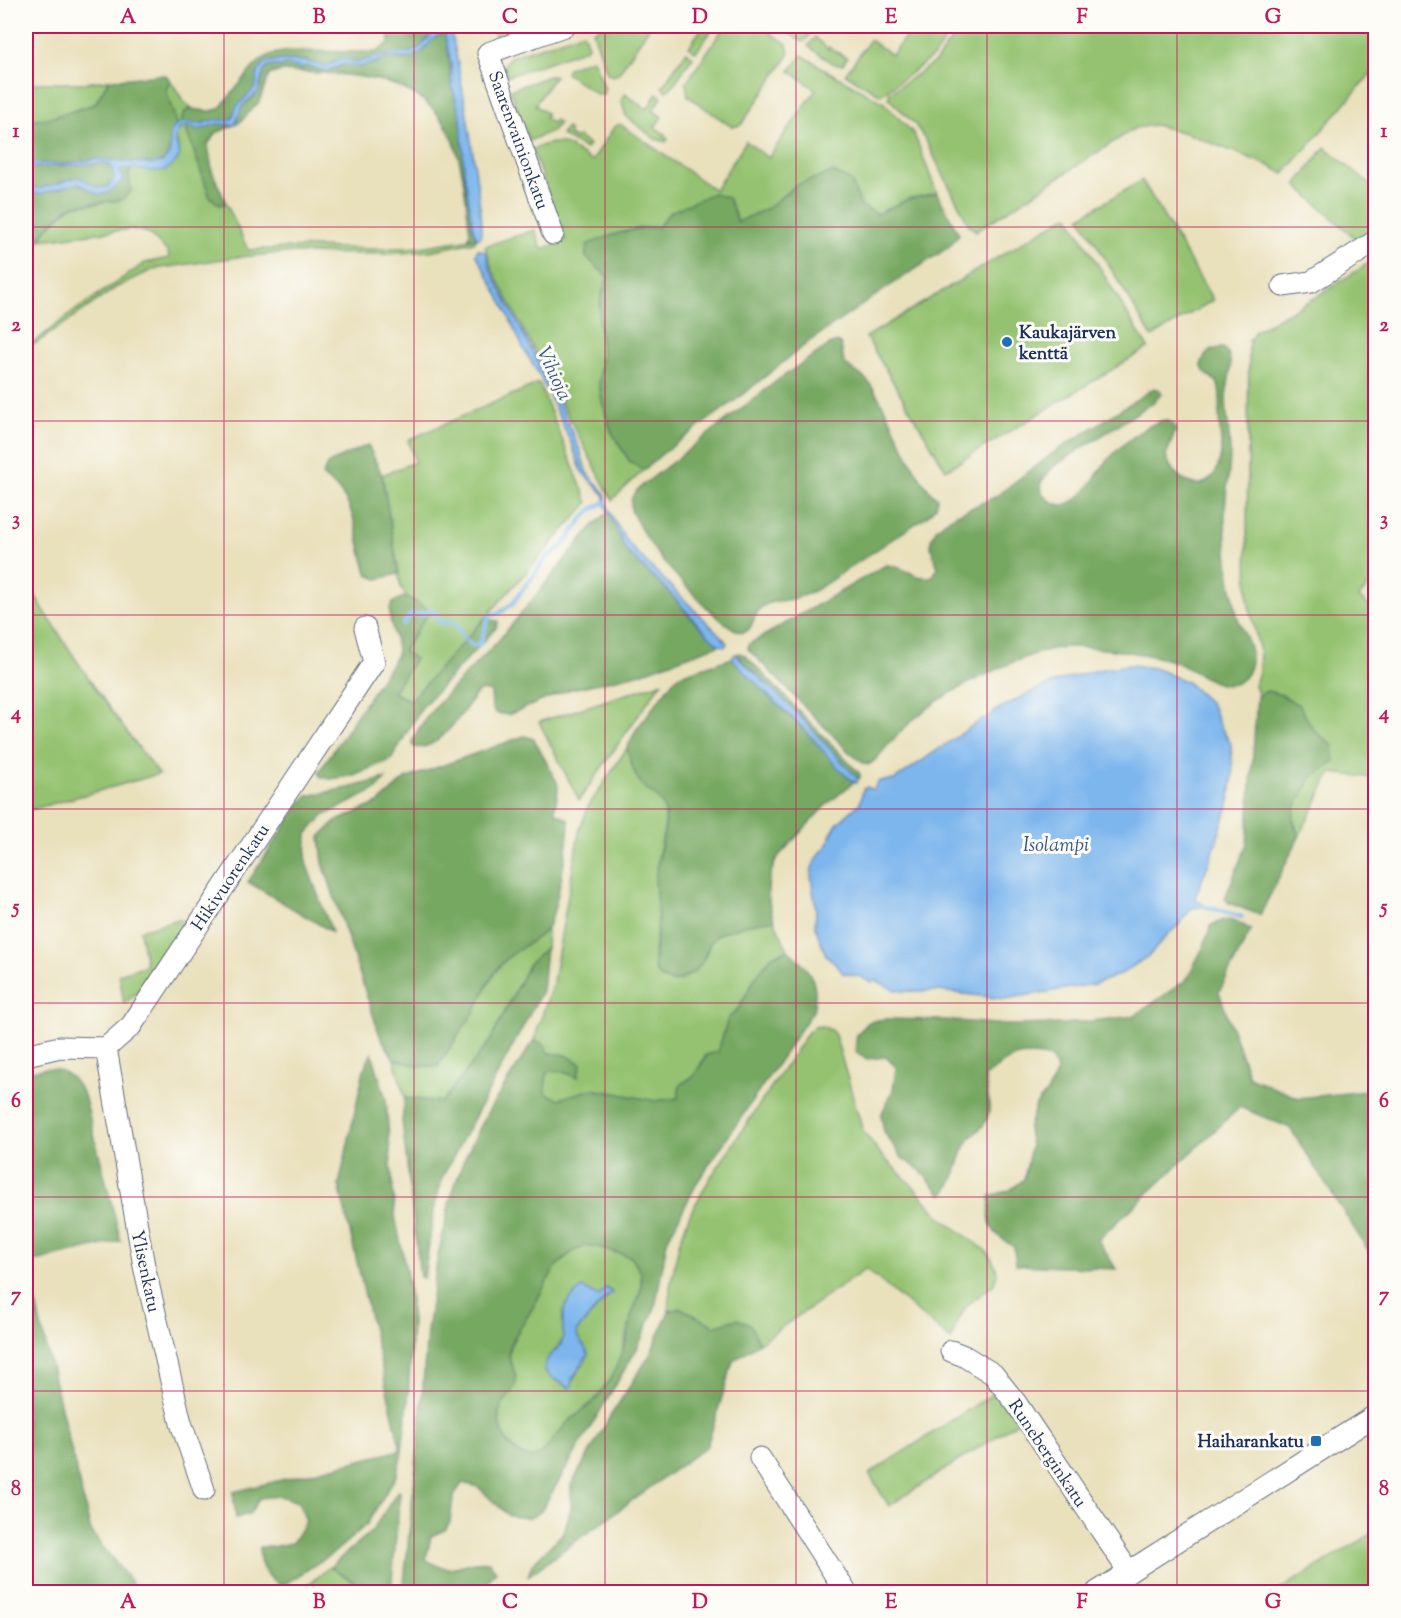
<svg xmlns="http://www.w3.org/2000/svg" width="1401" height="1618" viewBox="0 0 1401 1618" font-family="'Sorts Mill Goudy',serif">
	<style>
		.green { fill: #94c270; stroke: #587867; stroke-width: 1.5; fill-rule: evenodd }
		.forest { fill: #77a862; stroke: #496c60; stroke-width: 1.5; fill-rule: evenodd }
		.water { fill: #7db6ed; stroke: #4c72a6; stroke-width: 1.5 }
		.lines { fill: none; stroke-linecap: round; stroke-linejoin: round }
		.stream { stroke: #7db6ed; stroke-width: 4.5 }
		.minor-casing { stroke: #636d7f; stroke-width: 23 }
		.minor { stroke: #fff; stroke-width: 21 }
		.grid { fill: none; stroke: #c2185b; stroke-width: 1.5; stroke-opacity: 0.55 }
		.poi-dot { fill: #1f6fb2; stroke: #fdfcf7; stroke-width: 2 }
		.labels { text-anchor: middle; stroke-width: 6; stroke-linejoin: round; paint-order: stroke }
		.street-label { font-size: 18px; fill: #1b2f5e; stroke: #fdfcf7 }
		.poi-label { font-size: 18px; font-weight: bold; fill: #1b2f5e; stroke: #fdfcf7; text-anchor: start }
		.water-label { font-size: 20px; font-style: italic; fill: #385889; stroke: #fdfcf7 }
		.neatline { fill: none; stroke: #c2185b; stroke-width: 2 }
		.grid-label { font-size: 20px; text-anchor: middle; font-weight: bold; fill: #c2185b }
	</style>
	<rect width="100%" height="100%" fill="#fdfcf7"/>
	<filter id="ink" filterUnits="userSpaceOnUse"><feTurbulence type="fractalNoise" baseFrequency=".0167" numOctaves="2"/><feDisplacementMap in="SourceGraphic" scale="12" xChannelSelector="R" yChannelSelector="G"/><feConvolveMatrix kernelMatrix="1 2 1 2 8 2 1 2 1" color-interpolation-filters="sRGB"/></filter>
	<filter id="wash" filterUnits="userSpaceOnUse"><feTurbulence type="fractalNoise" baseFrequency=".008" numOctaves="4" result="noise"/><feDisplacementMap in="SourceGraphic" scale="24" xChannelSelector="R" yChannelSelector="G"/><feGaussianBlur stdDeviation="1.35" result="paint"/><feColorMatrix in="noise" values="0 0 0 0 0 0 0 0 0 0 0 0 0 0 0 0 0 1.4 0 .05"/><feComposite in="paint" operator="in"/></filter>
	<g filter="url(#wash)">
		<rect width="100%" height="100%" fill="#e9e0bc"/>
		<g class="green">
			<polygon points="494,26 545,26 496,40 493,28"/>
			<polygon points="601,26 650,26 618,74 612,76 607,73 593,31"/>
			<polygon points="697,26 715,26 696,52 689,47 701,29"/>
			<polygon points="725,26 760,26 787,44 789,55 741,125 732,127 688,96 686,83"/>
			<polygon points="778,26 794,26 810,34 806,40 802,42"/>
			<polygon points="913,26 955,26 934,56 881,95 845,74 870,40 892,55"/>
			<polygon points="961,26 1375,26 1375,69 1284,174 1270,166 1186,133 1154,125 1135,128 976,231 969,225 925,139 914,123 888,98 890,93 936,61"/>
			<polygon points="582,33 584,34 588,46 586,49 509,76 506,75 503,66 510,57"/>
			<polygon points="815,37 828,49 829,47 847,58 843,64 834,64 808,46"/>
			<polygon points="686,52 693,57 671,88 666,91 662,87"/>
			<path d="M802,55L829,72L883,102L914,134L937,193L908,199L877,214L861,206L851,181L796,185L768,208L738,222L728,198L670,212L658,227C632,227 611,235 587,245L586,257L608,277L601,297L599,322L602,352L599,383L602,401L611,431L630,462L644,470L612,500L492,269L485,246L535,230L542,249L566,241L532,150C562,135 566,145 592,161L614,127L620,124L715,190L746,141L768,158L816,90L790,71Z"/>
			<polygon points="591,59 594,61 605,89 603,95 598,95 567,74 566,71 568,68"/>
			<polygon points="549,76 555,76 535,105 546,113 546,119 552,123 555,120 559,123 552,131 529,141 510,90"/>
			<polygon points="109,80 95,104 47,119 26,119 26,83 82,83"/>
			<polygon points="170,80 184,102 192,108 185,112 181,123 175,127 176,122 166,90"/>
			<polygon points="657,93 662,97 653,110 662,117 655,127 665,134 664,136 668,139 666,142 655,139 626,116 621,100 625,94 647,109"/>
			<path d="M185,126L210,197L220,205L226,203L248,250L313,247L374,249L420,247L477,238L474,242L430,251L388,254L285,253L238,257L154,269L117,287L35,344L30,346L26,345V341L34,342L77,309L145,263L169,258L168,252L148,233L132,229L40,240L45,231L70,207L76,205L97,204L131,191L129,175L132,167L166,170C169,166 175,163 178,159C182,152 175,141 176,133Z"/>
			<polygon points="566,128 570,130 568,134 574,138 579,137 589,145 586,149 561,135"/>
			<polygon points="1325,147 1375,189 1375,227 1358,241 1296,185"/>
			<polygon points="1142,180 1213,300 1152,337 1080,217"/>
			<polygon points="1068,215 1148,348 946,470 866,337"/>
			<polygon points="1375,259 1376,578 1359,597 1375,611 1375,778 1331,773 1299,837 1255,684 1259,672 1260,652 1248,601 1247,543 1249,341 1255,331 1313,299"/>
			<polygon points="539,383 588,503 410,702 393,692 414,659 403,652 429,611 406,596 401,588 382,475 415,462 408,440"/>
			<path d="M26,581C67,648 110,713 159,774L26,811Z"/>
			<polygon points="661,683 579,800 539,722"/>
			<path d="M627,748C631,762 635,774 644,785C653,797 663,796 665,813C667,828 660,844 658,858C655,879 659,901 658,922C657,939 645,973 667,981C671,982 676,982 680,980C691,976 701,965 706,955C708,949 709,943 713,938C726,924 756,923 774,920L788,950L772,956L755,978L739,1008L728,1019L718,1052L706,1055L694,1076L680,1085L679,1098L656,1101L593,1089L558,1099L544,1093L547,1071H560L577,1077L566,1055L548,1053L534,1040L553,982L579,832L588,807Z"/>
			<path d="M179,919L185,923C170,946 147,987 124,1004L119,974L146,965L140,930Z"/>
			<polygon points="547,930 546,948 529,964 490,1041 442,1102 405,1098 394,1059 419,1066 438,1066 475,1010 482,994 498,967 514,951"/>
			<polygon points="822,1026 831,1030 835,1035 863,1131 883,1157 912,1185 940,1217 984,1249 991,1258 996,1267 997,1275 994,1284 967,1305 957,1323 951,1340 866,1269 759,1343 750,1325 737,1319 714,1326 682,1309 669,1311 670,1287 679,1244 689,1216 709,1180 808,1032 814,1027"/>
			<path d="M587,1246H597L631,1257L641,1272V1289L617,1369L607,1386L594,1401L566,1424L544,1452C522,1470 497,1435 499,1414C500,1405 507,1397 513,1389L509,1353L511,1345C516,1333 524,1323 530,1312C546,1286 554,1255 587,1246ZM606,1288L612,1292L576,1332L578,1339L584,1346L586,1359L568,1388L549,1375L554,1352L563,1339V1312L574,1295L582,1289L599,1297Z"/>
			<polygon points="997,1391 1018,1422 889,1506 869,1474"/>
			<polygon points="1375,1531 1375,1586 1365,1592 1276,1592"/>
			<polygon points="330,1567 371,1592 298,1592"/>
		</g>
		<g class="forest">
			<path d="M395,26H446L436,30L419,48L411,52L382,56L357,62L342,58L326,67L306,61L279,60L264,63L257,75L255,88L237,106L230,121L212,120L199,124L181,123C186,96 202,119 220,108L251,70L262,59L272,54L289,51L376,52L389,43V32Z"/>
			<path d="M443,32L446,35L452,86L461,118L464,170L474,234L477,238L468,239L470,233C466,203 464,170 454,142C426,70 345,75 281,71L269,75L259,102L239,123L216,133L208,144L212,171L226,203L220,205L210,197L185,126L197,130L217,124L232,125L242,106L255,96L259,89L264,71L268,67L288,65L301,68L308,66L322,71H330L345,64H375L387,58L403,59L421,53L432,40Z"/>
			<path d="M160,75H166L170,80L166,90L176,122L175,127L171,131C170,145 173,158 157,164L97,159L61,164L26,163V119H47L95,104L109,80Z"/>
			<path d="M105,163L112,167L114,177C107,200 89,181 78,177L42,188H26V168Z"/>
			<path d="M132,167L129,175L131,191L122,200L76,205C63,210 45,227 40,240H26V193H43L78,183L100,195L107,193L124,180V177L119,174L120,170Z"/>
			<path d="M833,172L851,181L861,206L877,214L908,199L937,193L959,234L949,247L897,281L810,341L737,399L662,454L644,470L630,462L611,431L602,401L599,383L602,352L599,322L601,297L608,277L586,257L587,245C611,235 632,228 658,227L670,212L713,193L728,198L738,222L768,208L796,185Z"/>
			<path d="M837,342L841,345L844,363C852,371 864,375 870,384C895,418 907,470 937,498L936,506L927,516L819,588C811,592 802,597 793,599C782,601 772,600 762,607C753,612 754,630 744,632C728,635 666,566 656,552C647,540 639,526 632,513C628,499 633,493 643,485L779,379L829,345Z"/>
			<path d="M1223,348C1238,358 1226,384 1226,399C1226,417 1230,435 1230,453C1230,476 1224,498 1225,521C1226,552 1230,584 1237,615C1240,628 1250,640 1251,653C1252,663 1249,675 1240,681C1222,694 1195,670 1178,663C1155,654 1092,646 1066,647C1032,649 949,690 923,712C911,721 900,732 890,743C883,750 877,761 868,765L863,763L849,752L748,649L749,644L774,630L886,565C903,564 916,582 933,576L938,568L931,547V539L937,528L953,516L995,497L1050,455L1154,388L1160,390L1161,394L1154,402L1054,466L1041,482L1042,493C1049,502 1059,508 1070,503C1085,497 1094,477 1104,465C1116,449 1147,422 1167,420L1175,426V432L1166,456C1169,466 1175,475 1185,481C1207,492 1219,473 1221,453C1222,440 1219,427 1219,415C1219,404 1222,393 1217,382L1205,373L1201,365C1204,354 1212,348 1223,348Z"/>
			<path d="M368,445L382,475L399,574L377,579L368,575C354,538 360,499 322,476L328,463Z"/>
			<path d="M608,512L627,552L668,591L692,619L719,645L638,674L568,690L508,715L496,713L492,708L491,692L482,690L478,692C464,709 439,753 414,747L412,744C415,721 478,663 497,642C529,605 559,566 591,528Z"/>
			<path d="M406,596L430,611L403,651L415,659L393,692L410,701L484,619L498,621L496,628L422,707L391,760L351,776L331,779L321,777L319,772L397,655C399,641 383,612 393,603C396,600 402,598 406,596Z"/>
			<path d="M740,653L746,656L860,774V778L858,779C817,738 779,694 736,654Z"/>
			<path d="M732,658L768,696L805,731L854,782L823,808L778,857C765,879 766,897 774,920L744,925L719,934L710,943L701,964L694,972L680,980L672,982L663,979L657,974L654,965L658,923L655,879L666,821C663,791 651,799 638,779C632,770 630,759 627,748L636,730L673,681L680,675Z"/>
			<polygon points="1267,691 1282,695 1300,706 1313,729 1333,746 1335,761 1312,777 1295,808 1293,821 1299,837 1260,915 1229,903 1225,898 1247,843 1257,696"/>
			<path d="M524,736L534,739L557,782C560,792 555,801 555,812L569,820C569,838 556,921 545,931C530,945 511,951 498,968C487,982 483,998 474,1012C462,1031 449,1047 438,1066H419L394,1059L380,1036L323,863L320,837L335,822L378,803L405,779Z"/>
			<polygon points="386,778 377,789 323,816 307,834 306,863 332,932 248,882 298,806 307,796 348,788"/>
			<path d="M1226,919L1240,923L1251,930L1219,992L1249,1077L1298,1098L1375,1090V1261L1290,1128L1240,1107L1098,1240L1116,1269L1016,1265L1014,1247C988,1230 988,1227 990,1196L1010,1190L1024,1179L1031,1146L1028,1129L1036,1105L1048,1091L1057,1071L1051,1058C1020,1050 1008,1057 985,1077C986,1087 990,1099 989,1110C987,1128 977,1129 969,1140C957,1156 958,1183 942,1195L921,1171L902,1158L884,1132L881,1115L893,1090L896,1067L886,1057L867,1059L855,1051L857,1034L869,1022L884,1019L945,1020L1008,1025L1064,1024L1134,1016L1186,980L1204,946L1211,925Z"/>
			<polygon points="546,948 542,991 442,1178 434,1210 424,1278 420,1277 402,1121 405,1098 442,1102 490,1041 529,964"/>
			<path d="M788,950C809,970 820,980 813,1011L698,1181L667,1241L655,1308L638,1347L554,1489L540,1512L530,1518L509,1516L478,1487L462,1483L453,1498L450,1522L445,1530L431,1536L426,1559C452,1579 462,1558 489,1562L496,1571L480,1592H403L419,1436L427,1331L437,1261L450,1200L463,1162L487,1113L534,1040L545,1045L548,1053L566,1055L581,1064L578,1077L560,1071H547L545,1093L559,1099L593,1089L656,1101L678,1098L680,1085L694,1076L707,1055L718,1052L728,1019L739,1008L755,978L772,956ZM587,1246L597,1247L631,1257L641,1272V1289L631,1317L627,1339L612,1377L594,1401L566,1424L543,1452C521,1471 496,1434 499,1413C501,1401 515,1393 516,1381C517,1370 507,1361 509,1350C512,1337 522,1325 529,1314C546,1288 553,1255 587,1246Z"/>
			<path d="M372,1053L386,1099L395,1216L408,1280L412,1322L408,1402L401,1458L396,1476L367,1524L335,1552L282,1586C267,1581 257,1563 260,1547H272L292,1543L306,1521L298,1502L280,1496L260,1498L249,1514L236,1518L233,1492L401,1450L339,1185L364,1069Z"/>
			<path d="M46,1068C68,1070 73,1077 84,1095L121,1241L26,1263L91,1532L139,1592H31L26,1589V1072Z"/>
			<polygon points="681,1308 714,1326 737,1319 750,1324 759,1343 733,1361 707,1446 528,1576 532,1564 564,1532 571,1508 571,1485 611,1415 650,1355 669,1311"/>
			<polygon points="398,1491 400,1492 391,1592 371,1592 330,1567 372,1531"/>
		</g>
		<g class="water">
			<path d="M446,26H457L451,32C458,54 487,227 480,238H477L473,229L464,170L461,118L452,86L451,62L444,32L432,40L421,53L410,58H387L360,67L345,64L326,71L308,66L301,68L287,65L268,67L264,71L258,92L242,106L235,125L217,124L199,130L185,126L178,130L175,140L180,155C164,184 146,165 122,169L119,172L124,178C120,186 109,193 100,195L78,183L43,193H26V188H42L78,177C89,181 107,199 114,177L112,167L105,163L26,168V163L62,164L97,159L152,164L162,162L170,154V133C182,116 184,124 199,124C204,124 208,121 213,120C220,119 226,122 232,119L237,106L255,88L258,72L264,63L279,60L306,61L326,67L342,58L357,62L381,56L411,52L419,48L436,30Z"/>
			<path d="M478,249L486,252L490,269L560,405L580,450L586,471L606,495C606,510 623,536 633,549L722,637L727,643L726,646L719,645L706,633L668,591L627,552L604,503L605,496L582,472L572,445L540,376L524,350L503,304L476,254Z"/>
			<path d="M735,654L793,709L858,779L857,783C843,778 818,743 805,730C781,707 755,684 732,658Z"/>
			<path d="M1129,665L1155,668L1187,682L1212,705L1219,724L1231,744L1233,775L1229,802L1214,850L1196,895V900L1203,904L1202,907L1192,908L1177,927L1169,933L1150,955L1121,974L1095,984L1005,999L939,991H904L893,989L877,981L870,982L861,977L843,973L835,963L826,955L815,927L816,910L811,876L812,868L818,856L829,843L830,836L837,824L860,803L863,789L867,787L873,790L879,781L894,780L981,720C992,717 996,707 1007,705C1043,683 1088,670 1129,665Z"/>
			<path d="M582,1288C589,1291 593,1293 599,1297L605,1288L612,1292V1294L608,1295L576,1332C577,1341 586,1345 588,1355L572,1379V1386L570,1388L550,1377L544,1369C546,1353 556,1354 562,1342C564,1337 563,1333 563,1327C562,1305 567,1301 582,1288Z"/>
		</g>
		<g class="lines">
			<g class="stream">
				<path d="M403,624L411,615L424,614L432,609L439,622L455,623C462,632 461,639 474,646L480,644L489,616L499,613L512,604L547,557L563,546L584,517L591,510L605,502"/>
				<polyline points="1203,906 1242,917"/>
			</g>
		</g>
	</g>
	<g filter="url(#ink)">
		<g class="lines">
			<defs>
				<g id="minor">
					<polyline points="553,234 488,53 564,26"/>
					<polyline points="1283,286 1311,282 1376,241"/>
					<polyline points="106,1048 144,1266 181,1423 204,1490"/>
					<polyline points="26,1055 60,1047 106,1048 131,1026 374,662 365,628"/>
					<polyline points="951,1351 964,1356 993,1374 1016,1403 1129,1572"/>
					<polyline points="760,1458 846,1592"/>
					<polyline points="1097,1592 1376,1415"/>
				</g>
			</defs>
			<use href="#minor" class="minor-casing"/>
			<use href="#minor" class="minor"/>
		</g>
	</g>
	<path class="grid" d="M224,26V1592M414,26V1592M605,26V1592M796,26V1592M987,26V1592M1177,26V1592M26,227H1376M26,421H1376M26,615H1376M26,809H1376M26,1003H1376M26,1197H1376M26,1391H1376"/>
	<g class="poi-dot">
		<circle cx="1007" cy="342" r="6"/>
		<rect x="1310" y="1435" width="12" height="12" rx="3"/>
	</g>
	<g class="labels">
		<g class="street-label">
			<text transform="translate(519 140) rotate(70)" y="6">Saarenvainionkatu</text>
			<text transform="translate(230 877) rotate(-56)" y="6">Hikivuorenkatu</text>
			<text transform="translate(146 1271) rotate(78)" y="6">Ylisenkatu</text>
			<text transform="translate(1048 1453) rotate(56)" y="6">Runeberginkatu</text>
		</g>
		<g class="poi-label">
			<text x="1019" y="338">Kaukajärven<tspan x="1019" dy="21">kenttä</tspan></text>
			<text x="1304" y="1447" text-anchor="end">Haiharankatu</text>
		</g>
		<g class="water-label">
			<text transform="translate(555 373) rotate(65)" y="7">Vihioja</text>
			<text x="1056" y="851">Isolampi</text>
		</g>
	</g>
	<rect width="1401" height="1618" fill="none" stroke="#fdfcf7" stroke-width="66"/>
	<rect x="33" y="33" width="1335" height="1552" class="neatline"/>
	<g class="grid-label">
		<text x="128" y="23">A</text>
		<text x="319" y="23">B</text>
		<text x="510" y="23">C</text>
		<text x="700" y="23">D</text>
		<text x="891" y="23">E</text>
		<text x="1082" y="23">F</text>
		<text x="1273" y="23">G</text>
		<text x="16" y="137">1</text>
		<text x="1384" y="137">1</text>
		<text x="16" y="331">2</text>
		<text x="1384" y="331">2</text>
		<text x="16" y="525">3</text>
		<text x="1384" y="525">3</text>
		<text x="16" y="719">4</text>
		<text x="1384" y="719">4</text>
		<text x="16" y="913">5</text>
		<text x="1384" y="913">5</text>
		<text x="16" y="1107">6</text>
		<text x="1384" y="1107">6</text>
		<text x="16" y="1301">7</text>
		<text x="1384" y="1301">7</text>
		<text x="16" y="1495">8</text>
		<text x="1384" y="1495">8</text>
		<text x="128" y="1608">A</text>
		<text x="319" y="1608">B</text>
		<text x="510" y="1608">C</text>
		<text x="700" y="1608">D</text>
		<text x="891" y="1608">E</text>
		<text x="1082" y="1608">F</text>
		<text x="1273" y="1608">G</text>
	</g>
</svg>
